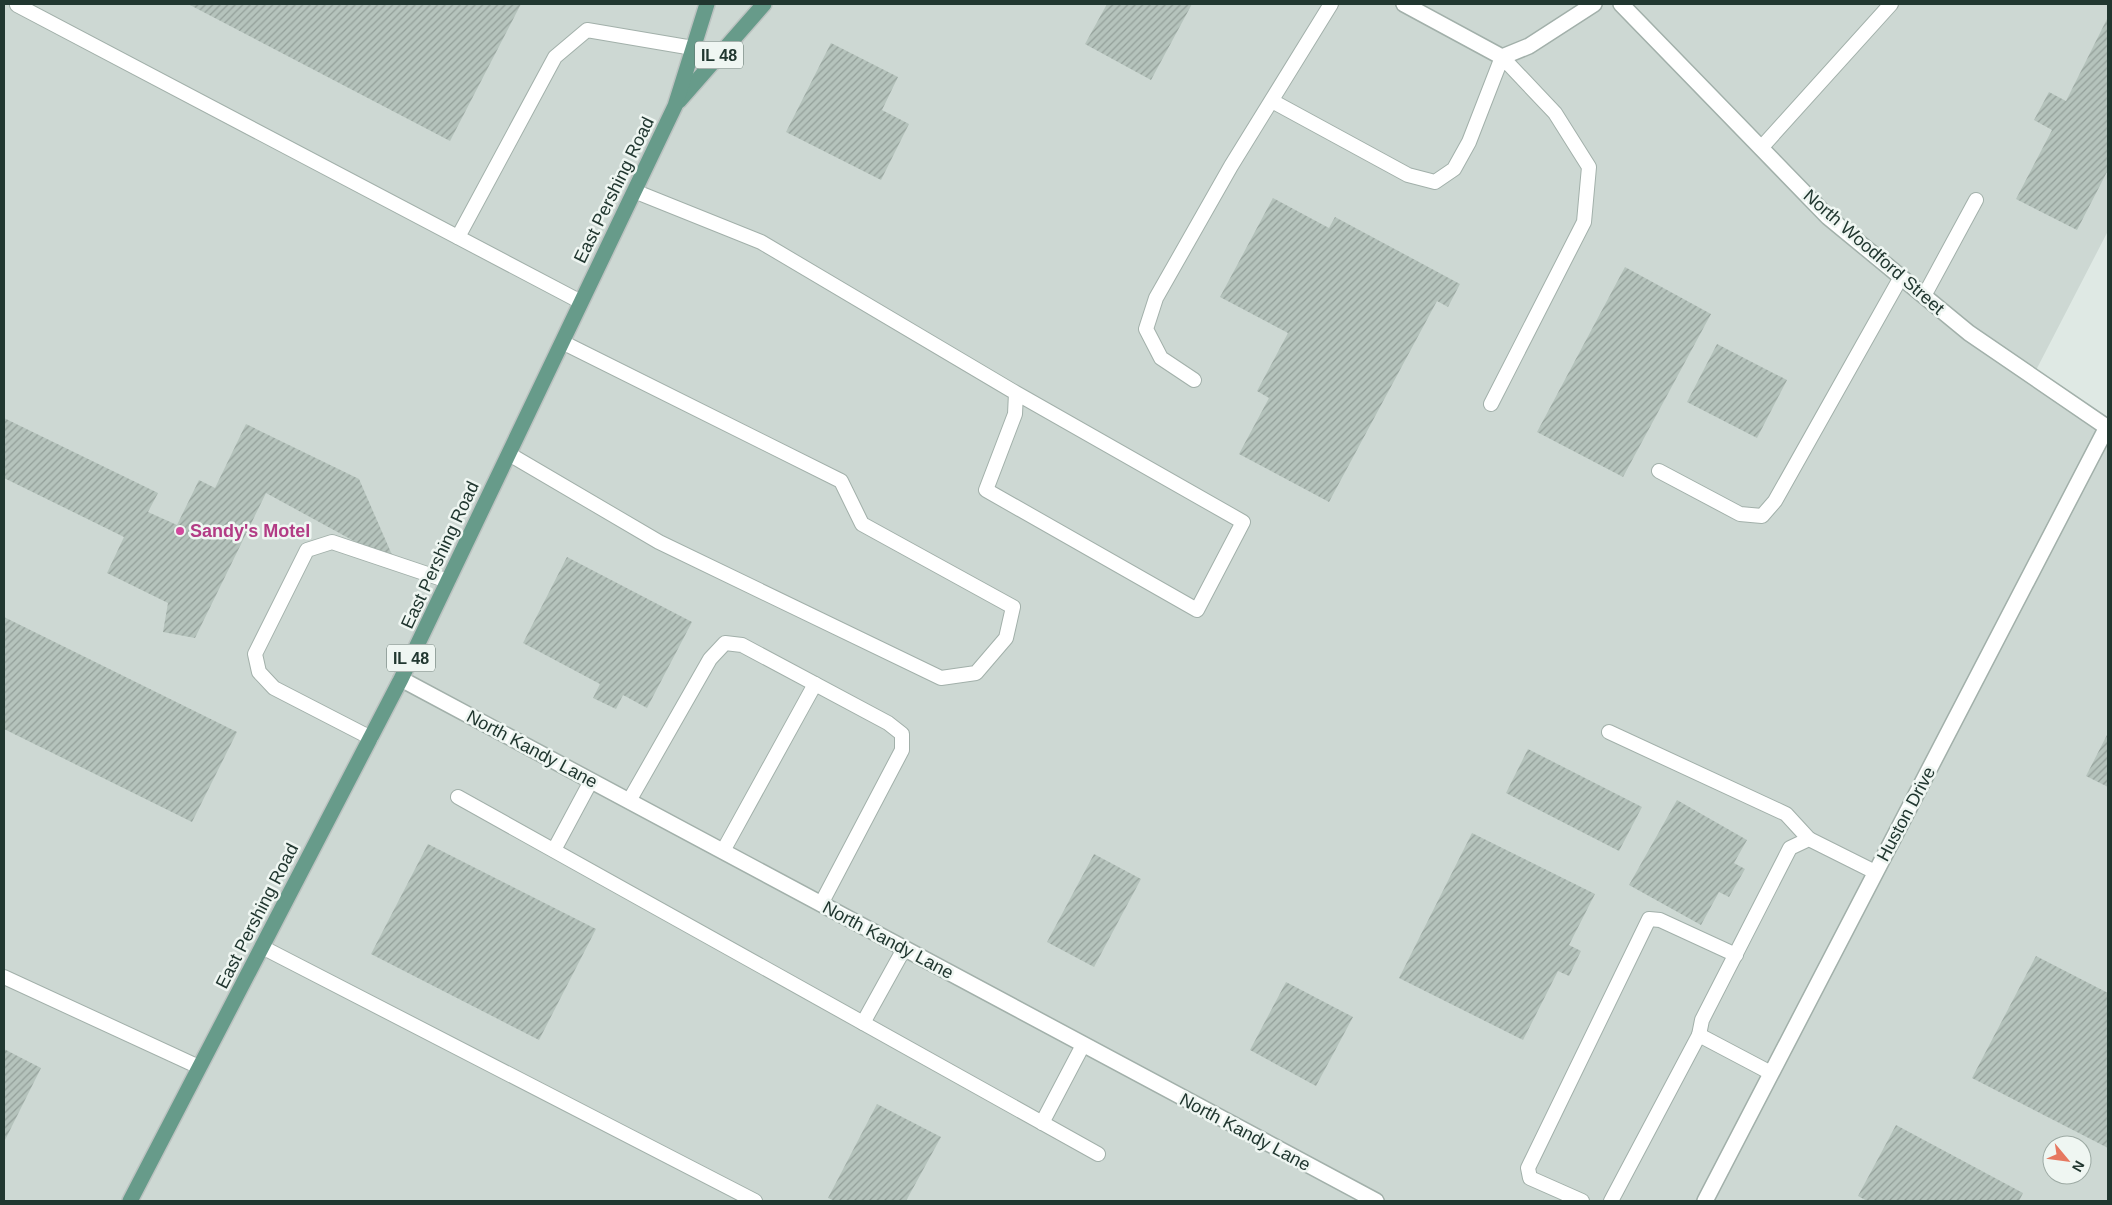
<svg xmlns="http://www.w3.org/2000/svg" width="2112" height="1205" viewBox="0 0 2112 1205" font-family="Arial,sans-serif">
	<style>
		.built { fill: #cdd8d3; fill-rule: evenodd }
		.building { fill: url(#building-hatch) }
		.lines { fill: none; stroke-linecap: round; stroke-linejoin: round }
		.service-casing { stroke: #a2b0aa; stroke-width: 16 }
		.minor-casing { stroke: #a2b0aa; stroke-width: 18 }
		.tertiary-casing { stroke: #a2b0aa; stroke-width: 18 }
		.primary-casing { stroke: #bcc3c1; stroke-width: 18 }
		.service { stroke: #fff; stroke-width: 14 }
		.minor { stroke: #fff; stroke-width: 15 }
		.tertiary { stroke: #fff; stroke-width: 15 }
		.primary { stroke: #679b8a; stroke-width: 15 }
		.hotel-dot { fill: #d1479c; stroke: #eff6f2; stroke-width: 2 }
		.labels { text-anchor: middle; stroke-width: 5; stroke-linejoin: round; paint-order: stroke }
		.shield { fill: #eff6f2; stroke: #5f706a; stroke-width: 1 }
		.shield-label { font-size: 16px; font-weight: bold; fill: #213730 }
		.street-label { font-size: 18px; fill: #213730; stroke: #eff6f2 }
		.hotel-label { font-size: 18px; font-weight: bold; fill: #b23c85; stroke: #eff6f2; text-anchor: start }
	</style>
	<defs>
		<pattern id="building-hatch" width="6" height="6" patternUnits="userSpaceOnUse" patternTransform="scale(1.25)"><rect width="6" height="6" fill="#b5c3bc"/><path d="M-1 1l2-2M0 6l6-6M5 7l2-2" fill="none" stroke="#939f99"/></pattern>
	</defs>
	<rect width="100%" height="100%" fill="#dfe9e4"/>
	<path class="built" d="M4,4H2108V231L2033,376L2108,428V1201H4ZM2052,1145H2082V1175H2052Z"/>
	<g class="building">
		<polygon points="188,4 521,4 450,141"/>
		<polygon points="1107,4 1192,4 1151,80 1085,44"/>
		<polygon points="2108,17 2108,170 2077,230 2016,199 2052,130 2034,120 2049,92 2066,101"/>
		<polygon points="831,43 898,77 882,110 909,124 881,180 786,132"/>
		<polygon points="1273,198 1329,228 1335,217 1460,284 1448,307 1437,301 1329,502 1239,454 1269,398 1257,391 1288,333 1220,297"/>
		<polygon points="1625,267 1711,314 1623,477 1537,432"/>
		<polygon points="1717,344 1787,380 1757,438 1687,402"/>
		<polygon points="4,418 158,493 148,512 177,525 199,480 215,488 246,424 359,479 396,564 266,493 195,638 163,632 168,603 107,573 124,537 4,478"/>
		<polygon points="567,557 692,622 647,708 623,695 616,709 593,698 600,684 523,643"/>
		<polygon points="4,617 237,732 192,822 4,729"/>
		<polygon points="2108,733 2108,787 2086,776"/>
		<polygon points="1528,749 1642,807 1619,851 1506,793"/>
		<polygon points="1677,800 1747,840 1734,863 1745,869 1729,897 1719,892 1701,925 1629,885"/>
		<polygon points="1472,833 1595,894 1569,945 1581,951 1569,976 1558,971 1523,1040 1399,978"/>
		<polygon points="428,844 596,929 539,1040 371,954"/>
		<polygon points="1094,854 1141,879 1094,967 1047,942"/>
		<polygon points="2036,956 2108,993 2108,1148 1972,1078"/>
		<polygon points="1286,982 1353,1017 1316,1086 1250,1050"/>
		<polygon points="4,1049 41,1068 4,1142"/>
		<polygon points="877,1104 941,1137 906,1201 835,1201 828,1198"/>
		<polygon points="1896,1125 2023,1193 2019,1201 1867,1201 1858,1196"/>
	</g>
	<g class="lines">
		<defs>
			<g id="service">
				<polyline points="17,5 581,302"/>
				<polyline points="1272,101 1408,175 1435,182 1454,169 1469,142 1502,57 1555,113 1589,167 1584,222 1491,404"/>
				<polyline points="1761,148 1891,4"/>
				<polyline points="634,191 761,242 1016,393 1243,522 1197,610 986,490 1015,414 1016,393"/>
				<polyline points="458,237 555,57 587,30 693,48"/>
				<polyline points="1924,296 1976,200"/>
				<polyline points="1194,380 1161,358 1146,329 1156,298 1231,166 1331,4"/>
				<polyline points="509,454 659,542 941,678 976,673 1006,638 1013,607 862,524 841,481 562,342"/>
				<polyline points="1659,471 1740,514 1762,516 1775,501 1901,277"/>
				<polyline points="1609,732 1786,814 1809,839"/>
				<polyline points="371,738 274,688 259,672 255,654 307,550 332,542 448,581"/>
				<polyline points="458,797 1098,1154"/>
				<polyline points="629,801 710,659 725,643 742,645 888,723 902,734 902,750 821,904"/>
				<polyline points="554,850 591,781"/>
				<polyline points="723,851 815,684"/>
				<polyline points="262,947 755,1201"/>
				<polyline points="4,977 199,1067"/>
				<polyline points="863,1023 904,949"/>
				<polyline points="1771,1073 1699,1035 1702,1020 1790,848 1809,839 1875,872"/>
				<polyline points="1042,1123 1083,1045"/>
				<polyline points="1582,1201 1530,1178 1528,1168 1649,919 1660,920 1736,955"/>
				<polyline points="1611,1201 1699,1035"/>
			</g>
			<g id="minor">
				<polyline points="1404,4 1502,57 1529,46 1594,4"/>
				<polyline points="401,679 1376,1201"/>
				<polyline points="1705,1201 2107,427"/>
			</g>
			<polyline id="tertiary" points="1621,4 1828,217 1969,333 2108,428"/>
			<g id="primary">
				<polyline points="679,101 764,4"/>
				<polyline points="130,1201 401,679 675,106 707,4"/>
			</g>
		</defs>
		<use href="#service" class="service-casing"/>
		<use href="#minor" class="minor-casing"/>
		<use href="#tertiary" class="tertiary-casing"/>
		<use href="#primary" class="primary-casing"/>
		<use href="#service" class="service"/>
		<use href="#minor" class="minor"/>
		<use href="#tertiary" class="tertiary"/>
		<use href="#primary" class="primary"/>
	</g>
	<circle class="hotel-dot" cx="180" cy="531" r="5"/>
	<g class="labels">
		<g class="shield">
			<rect x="695" y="41.5" width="48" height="27" rx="4"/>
			<rect x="387" y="644.5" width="48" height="27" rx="4"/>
		</g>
		<g class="shield-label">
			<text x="719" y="61">IL 48</text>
			<text x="411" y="664">IL 48</text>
		</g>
		<g class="street-label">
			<text transform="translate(614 190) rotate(-64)" y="6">East Pershing Road</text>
			<text transform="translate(1874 252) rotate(41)" y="6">North Woodford Street</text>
			<text transform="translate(440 555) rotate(-65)" y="6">East Pershing Road</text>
			<text transform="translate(532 749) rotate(28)" y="6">North Kandy Lane</text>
			<text transform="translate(1906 814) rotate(-62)" y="6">Huston Drive</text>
			<text transform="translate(257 916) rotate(-63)" y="6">East Pershing Road</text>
			<text transform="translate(888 940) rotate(28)" y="6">North Kandy Lane</text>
			<text transform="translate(1245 1132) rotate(28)" y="6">North Kandy Lane</text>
		</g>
		<g class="hotel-label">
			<text x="190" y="537">Sandy's Motel</text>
		</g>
	</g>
	<rect width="2112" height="1205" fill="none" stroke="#213730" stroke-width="10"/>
	<g transform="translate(2067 1160) rotate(119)"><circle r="24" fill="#eff6f2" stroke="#9daaa4"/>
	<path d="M0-4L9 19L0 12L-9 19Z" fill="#e67860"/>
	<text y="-8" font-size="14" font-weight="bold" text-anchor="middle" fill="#213730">N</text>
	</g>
</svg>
